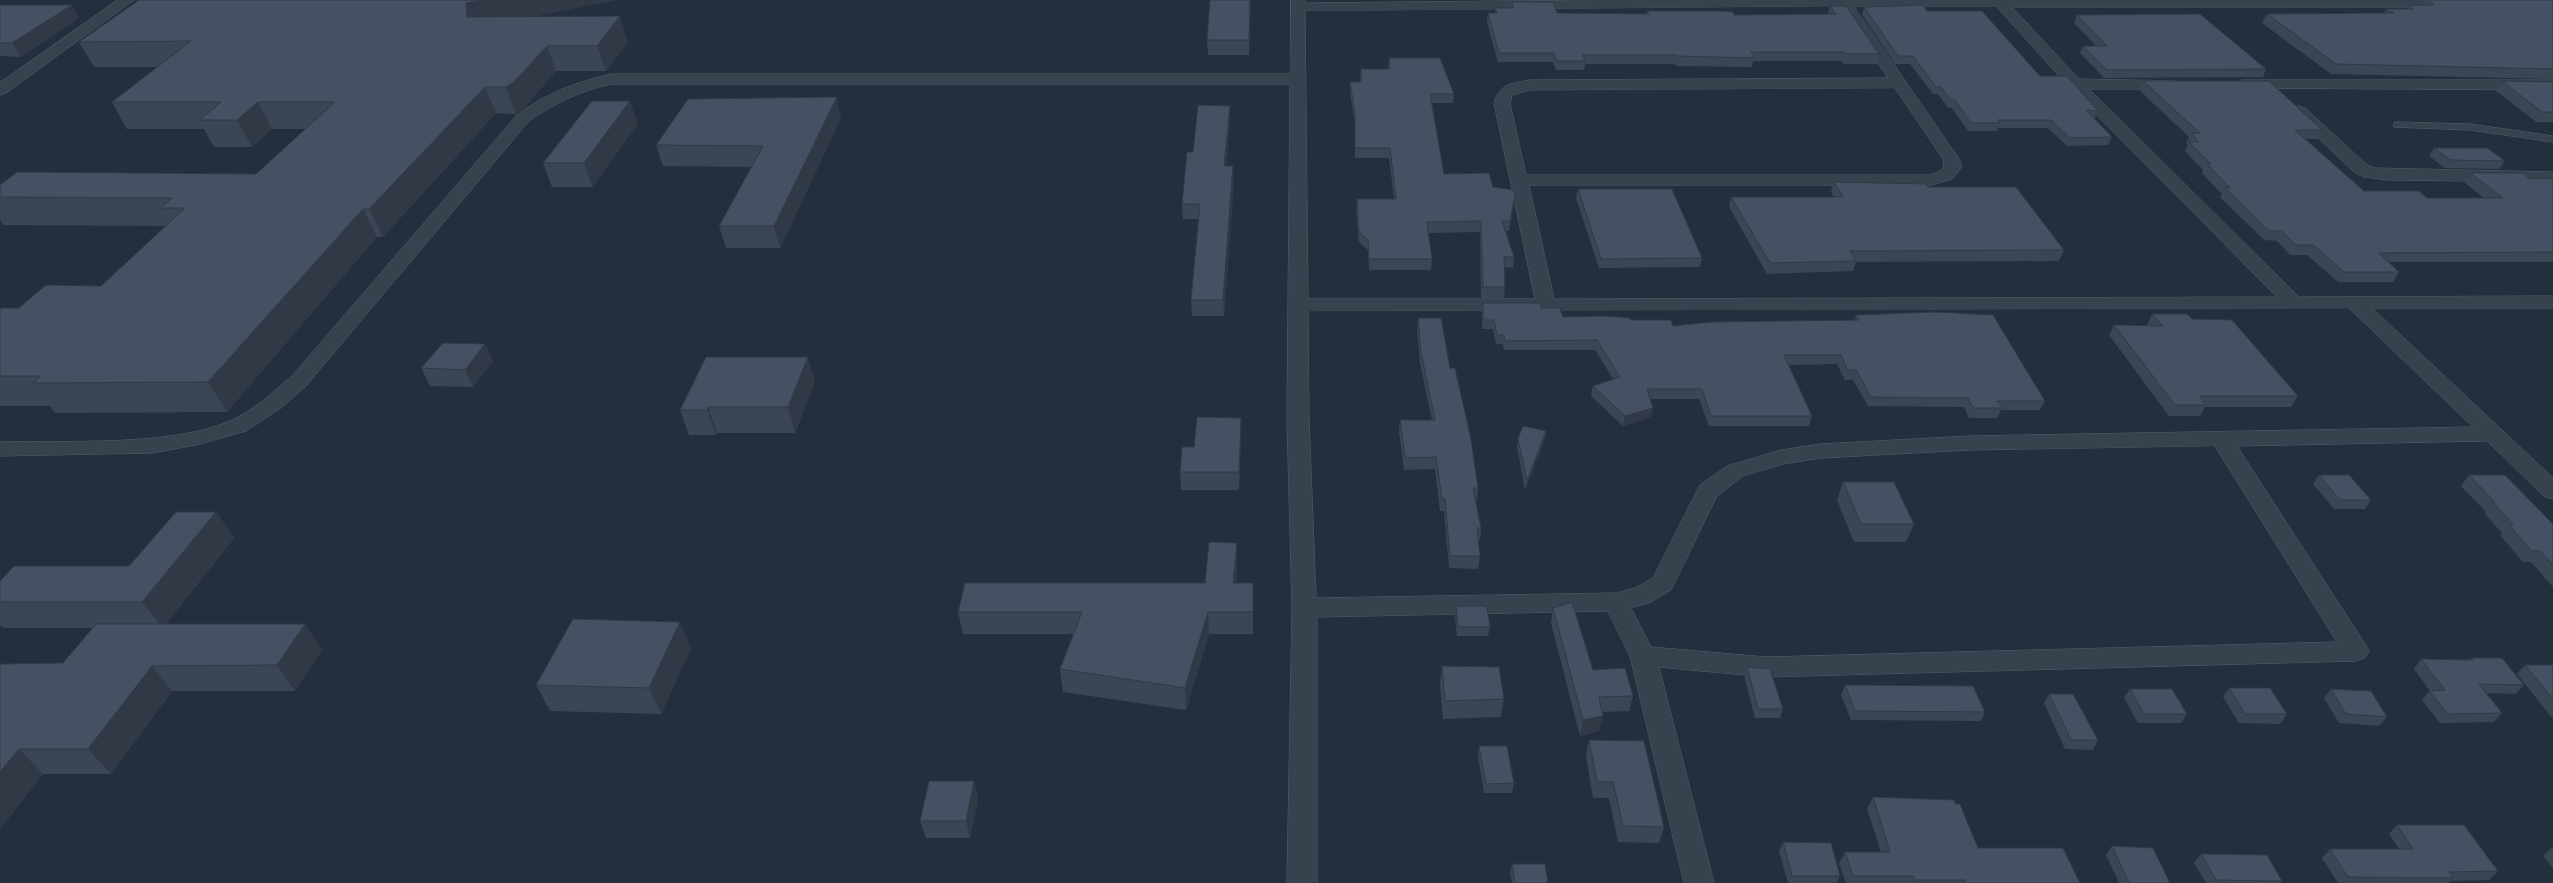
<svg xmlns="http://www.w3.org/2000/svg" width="2553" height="883" viewBox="0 0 2553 883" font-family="Jost,sans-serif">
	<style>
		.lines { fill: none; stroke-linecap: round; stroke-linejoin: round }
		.service-casing { stroke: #565f6c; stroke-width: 1 }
		.minor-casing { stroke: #565f6c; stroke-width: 1 }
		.service { fill: #38414e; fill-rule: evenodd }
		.minor { fill: #38414e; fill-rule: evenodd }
		.wall { fill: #3b4654 }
		.shaded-wall { fill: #303945 }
		.building { fill: #455162; stroke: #303945 }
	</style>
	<rect width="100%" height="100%" fill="#242f3e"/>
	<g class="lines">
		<defs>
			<polygon id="service" points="2398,122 2470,124 2553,136 2553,142 2470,130 2394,127 2394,123"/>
			<g id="minor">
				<polygon points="118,0 134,0 6,93 0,95 0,83"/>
				<path d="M1291,0H1305V3L1599,0H2458L2460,3L2458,6L2453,7H2012L2079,79L2178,81L2180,84L2178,87L2172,89H2089L2299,297L2553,296V308H2372L2553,478V499L2545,497L2487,441L2237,446L2365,644L2369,651L2365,658L2356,661L1766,677L1659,667L1714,883H1684L1630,656L1608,611L1317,617V883H1287L1292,608L1287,418L1290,84H611C581,91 554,103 529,121L306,386L281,408L246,431L196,445L152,453L0,456V442C67,440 169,447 230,421C253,411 273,392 292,376L517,115C546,93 577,82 611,74H1290ZM1840,6L1888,78L1530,80C1511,84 1500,83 1494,103L1535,299H1308L1305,11ZM1854,6H1996L2069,87L2277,297L1554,299L1529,185H1932L1952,179L1962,167L1959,159ZM1895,88L1943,159L1944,166L1940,171L1930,175H1526L1510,103L1512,95L1530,90ZM2349,308L2473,427L1970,436L1821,444L1781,450L1727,466L1700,485L1653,578L1635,588L1616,593L1316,598L1309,418L1308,311ZM2215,446L2337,642L1766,657L1651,647L1631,608L1651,602L1671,590L1717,496L1743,476L1783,464L1821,458L1970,450Z"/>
				<polygon points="2242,80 2553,80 2553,90 2236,88 2234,85"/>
				<polygon points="2299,106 2305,108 2366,164 2374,168 2553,172 2553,182 2388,180 2364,177 2354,172 2293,114 2291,111 2293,108"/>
			</g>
		</defs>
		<use href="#service" class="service-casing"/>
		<use href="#minor" class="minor-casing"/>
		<use href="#service" class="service"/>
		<use href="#minor" class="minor"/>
	</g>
	<g class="wall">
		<polygon points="139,0 615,0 531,17 628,42 606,71 556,71 524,108 516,114 496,113 383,237 377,237 227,412 55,413 50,406 0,406 0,308 19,308 101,286 166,226 3,225 0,220 0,185 256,174 306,129 272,129 252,147 214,147 204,129 127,129 112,102 158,67 94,67 79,42"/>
		<polygon points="1210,0 1251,0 1249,55 1208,55 1207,40"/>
		<polygon points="2425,0 2553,0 2553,79 2331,74 2262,23 2267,14 2384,13 2387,9 2406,9 2408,5 2422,5"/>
		<polygon points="1512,2 1557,13 1647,14 1647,11 1734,15 1828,14 1830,6 1879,54 1877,64 1843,64 1841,61 1753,61 1752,67 1676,66 1675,64 1585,64 1584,70 1556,70 1553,62 1498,62 1487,22 1488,13 1495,13 1495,8 1511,8"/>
		<polygon points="0,5 79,18 21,57 0,56"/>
		<polygon points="1864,7 1927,11 2098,111 2095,118 2094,118 2112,137 2108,145 2067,146 2048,128 1998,128 1997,131 1968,131 1952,108 1948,108 1938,94 1933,94 1910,64 1895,64 1862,15"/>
		<polygon points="2077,15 2266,69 2263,77 2104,78 2080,53 2083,46 2096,46 2074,23"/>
		<polygon points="1389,58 1454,94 1453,103 1432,103 1444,174 1493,187 1515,195 1514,205 1509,231 1506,231 1514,257 1513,268 1504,267 1505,287 1504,298 1481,298 1480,232 1428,233 1432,259 1431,270 1369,270 1368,250 1359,242 1356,209 1357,199 1394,199 1389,158 1355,158 1355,124 1350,92 1350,82 1360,82 1361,69 1388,69"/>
		<polygon points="2143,81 2322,130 2317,139 2305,139 2364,191 2427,198 2484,198 2464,182 2470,173 2530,179 2553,178 2553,262 2389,262 2399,272 2393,282 2338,282 2307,255 2290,255 2277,241 2264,240 2220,197 2222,194 2202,173 2203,170 2185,151 2188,144 2186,143 2189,137 2139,90"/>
		<polygon points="2502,81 2553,82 2553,122 2536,122 2496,91"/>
		<polygon points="841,118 780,248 726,248 719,226 752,167 663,166 656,145"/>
		<polygon points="1230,120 1226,166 1234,180 1224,316 1192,316 1191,300 1198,219 1183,219 1182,204 1193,152"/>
		<polygon points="638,124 592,187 552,187 543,163"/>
		<polygon points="2434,148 2505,161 2499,169 2445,168 2429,156"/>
		<polygon points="1834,182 1928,187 2064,250 2059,261 1856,262 1853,271 1767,274 1729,207 1731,197 1834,197 1831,192"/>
		<polygon points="1578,189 1702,258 1700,267 1599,268 1576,198"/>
		<polygon points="1483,303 1541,308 1563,317 1630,320 1673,326 1855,320 1856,315 2045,401 2040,410 2001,410 1997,418 1969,418 1964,407 1868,406 1853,380 1845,380 1837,364 1789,365 1812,416 1809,426 1709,426 1699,399 1650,399 1651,417 1623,426 1591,396 1593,386 1613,379 1595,350 1504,350 1503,344 1496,344 1493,329 1482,329 1482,312"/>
		<polygon points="2152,314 2192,319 2298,396 2291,407 2205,407 2200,416 2169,416 2109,335 2114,325 2147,325"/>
		<polygon points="1418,318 1450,368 1478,488 1477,500 1476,500 1481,528 1480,540 1478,540 1480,556 1478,569 1449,568 1444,511 1440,511 1435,469 1404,470 1399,432 1400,420 1432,420 1420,363 1417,329"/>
		<polygon points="493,361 473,387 430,386 421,368"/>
		<polygon points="815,382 795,433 717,433 716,435 689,435 680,410"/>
		<polygon points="1546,431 1545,440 1525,490 1517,447 1518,438"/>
		<polygon points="1241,435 1239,490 1181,490 1180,472 1194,447"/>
		<polygon points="2319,475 2371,500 2365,509 2334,509 2313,484"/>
		<polygon points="2469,475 2553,524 2553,587 2531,562 2523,562 2500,535 2502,533 2484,513 2486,512 2461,486"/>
		<polygon points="1843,482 1914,524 1906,542 1854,542 1837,500"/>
		<polygon points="216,512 234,538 166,624 305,624 322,650 295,691 172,691 111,774 43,774 0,829 0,665 63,663 93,628 3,628 0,625 0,581 129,566"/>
		<polygon points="1237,543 1237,566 1236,583 1253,606 1253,634 1209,634 1186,710 1063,692 1060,669 1073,634 963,634 958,612 1205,583"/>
		<polygon points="1456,606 1490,627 1488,636 1457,636 1455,616"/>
		<polygon points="1553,608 1593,670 1633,696 1629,711 1602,712 1599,731 1580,736 1551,623"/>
		<polygon points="691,648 661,714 550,711 536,685"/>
		<polygon points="2471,658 2524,685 2515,694 2486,693 2502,713 2494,722 2440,723 2422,700 2429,691 2430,691 2414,669 2421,659 2468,660"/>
		<polygon points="2525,665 2553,665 2553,719 2517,674"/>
		<polygon points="1442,666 1504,699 1501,717 1443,719 1440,684"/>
		<polygon points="1747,667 1783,709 1780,718 1755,718 1744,676"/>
		<polygon points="1845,685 1985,712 1981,721 1851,720 1841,695"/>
		<polygon points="2229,688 2287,714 2280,724 2239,723 2223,697"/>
		<polygon points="2130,689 2187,714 2181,723 2138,723 2124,698"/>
		<polygon points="2331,689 2387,717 2379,726 2339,723 2324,698"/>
		<polygon points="2049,694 2098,740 2093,750 2065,749 2044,703"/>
		<polygon points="1589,740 1664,827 1659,843 1618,842 1609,798 1593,798 1586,756"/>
		<polygon points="1479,746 1514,783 1512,793 1484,793 1478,755"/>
		<polygon points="974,781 978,799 970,838 926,838 920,821"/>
		<polygon points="1873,797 1978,848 2080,883 1846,883 1839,864 1845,852 1881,852 1867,809"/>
		<polygon points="2397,825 2498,871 2489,880 2450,881 2448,883 2338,883 2322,858 2330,849 2399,849 2389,834"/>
		<polygon points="1783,842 1840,876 1837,883 1788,883 1779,851"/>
		<polygon points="2112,846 2170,883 2119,883 2106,855"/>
		<polygon points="2552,847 2553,847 2553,868 2543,856"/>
		<polygon points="2201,854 2282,881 2280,883 2206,883 2194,863"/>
		<polygon points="1512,864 1548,883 1512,883 1510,873"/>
	</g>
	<g class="shaded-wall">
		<polygon points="483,0 615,0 476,28 467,17 466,3"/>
		<polygon points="1250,0 1251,0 1249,55 1249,40"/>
		<polygon points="72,5 79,18 21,57 12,43"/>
		<polygon points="620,16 628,42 606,71 597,46"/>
		<polygon points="547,46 556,71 524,108 516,114 506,87"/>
		<polygon points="485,87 496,113 383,237 369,209"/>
		<polygon points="837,97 841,118 780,248 774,226"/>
		<polygon points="630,101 638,124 592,187 584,163"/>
		<polygon points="258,102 272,129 252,147 237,120"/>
		<polygon points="1230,106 1230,120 1225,180 1224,166"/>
		<polygon points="1233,166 1234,180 1224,316 1223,300"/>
		<polygon points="1515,195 1514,205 1509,231 1510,221"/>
		<polygon points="363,209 377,237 227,412 208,382"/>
		<polygon points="485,344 493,361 473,387 465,370"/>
		<polygon points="808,357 815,382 795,433 788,407"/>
		<polygon points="708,407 717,433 716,435 707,410"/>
		<polygon points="1653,408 1651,417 1623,426 1625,416"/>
		<polygon points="1241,418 1241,435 1239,490 1239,472"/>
		<polygon points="1546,431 1545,440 1525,490 1527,481"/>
		<polygon points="216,512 234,538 163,628 142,602"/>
		<polygon points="1237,543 1237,566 1234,606 1233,583"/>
		<polygon points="1208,612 1209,634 1186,710 1185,688"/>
		<polygon points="680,622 691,648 661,714 649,688"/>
		<polygon points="305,624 322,650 295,691 277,665"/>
		<polygon points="152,666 172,691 111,774 88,749"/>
		<polygon points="1603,716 1599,731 1580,736 1583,720"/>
		<polygon points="19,749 43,774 0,829 0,772"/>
		<polygon points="974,781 978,799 970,838 966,821"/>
	</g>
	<g class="building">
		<polygon points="139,0 483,0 466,3 467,17 620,16 597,46 547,46 514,82 506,87 485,87 369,209 363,209 208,382 33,383 41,376 0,376 0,308 19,308 46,285 101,286 185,208 161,208 172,198 0,197 0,185 17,172 256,174 335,102 258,102 237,120 200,120 221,102 112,102 191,41 79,42"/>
		<polygon points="1210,0 1250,0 1249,40 1207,40"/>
		<polygon points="2427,0 2553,0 2553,69 2336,64 2267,14 2394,13 2387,9 2413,9 2408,5 2434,5"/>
		<polygon points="1512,2 1553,2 1557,13 1649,14 1647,11 1721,11 1733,12 1734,15 1836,14 1830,6 1846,6 1879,54 1846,54 1844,52 1751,52 1754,58 1678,56 1677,55 1583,55 1585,61 1557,61 1554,53 1499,53 1488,13 1497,13 1495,8 1513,8"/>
		<polygon points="0,5 72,5 12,43 0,43"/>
		<polygon points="1923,5 1927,11 1982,11 2040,76 2067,76 2098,111 2086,110 2112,137 2070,138 2051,120 1997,120 2000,123 1971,123 1955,100 1951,100 1941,87 1936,87 1913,56 1898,56 1864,7"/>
		<polygon points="2200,14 2266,69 2107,70 2083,46 2107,46 2077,15"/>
		<polygon points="1389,58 1440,58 1454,94 1430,94 1444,174 1489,173 1493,187 1514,190 1515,195 1510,221 1502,221 1514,257 1504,257 1505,287 1483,287 1481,221 1427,222 1432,259 1369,259 1368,240 1359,232 1357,199 1396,199 1390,148 1355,148 1355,114 1350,82 1361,82 1361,69 1390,69"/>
		<polygon points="2143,81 2269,81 2322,130 2295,130 2364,191 2419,191 2427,198 2503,198 2470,173 2523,173 2530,179 2553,178 2553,252 2379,253 2399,272 2344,272 2313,245 2296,245 2282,231 2269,231 2225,188 2230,188 2207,164 2211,164 2189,142 2199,142 2191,133 2200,133"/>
		<polygon points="2502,81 2553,82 2553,112 2542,112"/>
		<polygon points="837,97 774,226 719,226 763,146 656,145 688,99"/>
		<polygon points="592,101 630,101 584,163 543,163"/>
		<polygon points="1198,105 1230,106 1224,166 1233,166 1223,300 1191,300 1200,204 1182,204 1187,152 1193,152"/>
		<polygon points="2434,148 2487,148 2505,161 2450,160"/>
		<polygon points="1834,182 1926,184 1928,187 2016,187 2064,250 1850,251 1856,261 1770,263 1731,197 1843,197"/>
		<polygon points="1578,189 1672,189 1702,258 1601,259"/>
		<polygon points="1483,303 1540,303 1541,308 1560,308 1563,317 1604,316 1630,318 1630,320 1671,320 1673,326 1711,322 1859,320 1856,315 1936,312 1993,315 2045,401 1997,401 2002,408 1973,408 1968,398 1871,397 1856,370 1848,370 1841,355 1784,355 1812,416 1711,416 1702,389 1647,389 1653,408 1625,416 1593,386 1620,377 1597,340 1505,341 1504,335 1497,335 1494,320 1483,320"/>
		<polygon points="2152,314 2187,314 2192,319 2232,320 2298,396 2201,396 2200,397 2206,405 2175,405 2114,325 2163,326"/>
		<polygon points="1418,318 1441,318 1450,368 1455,368 1471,439 1478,488 1473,488 1481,528 1477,528 1480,556 1450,556 1445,499 1442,499 1436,457 1405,458 1400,420 1435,420 1421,352"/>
		<polygon points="443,343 485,344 465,370 421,368"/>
		<polygon points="706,357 808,357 788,407 708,407 707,410 680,410"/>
		<polygon points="1197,417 1241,418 1239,472 1180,472 1182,447 1194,447"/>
		<polygon points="1523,426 1546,431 1527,481 1518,438"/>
		<polygon points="2319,475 2349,475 2371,500 2340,500"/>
		<polygon points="2469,475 2505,475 2553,524 2553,565 2540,551 2532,551 2509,525 2513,525 2493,502 2495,502"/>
		<polygon points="1843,482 1894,482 1914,524 1861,524"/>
		<polygon points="176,512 216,512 142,602 0,602 0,581 14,566 129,566"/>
		<polygon points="1209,542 1237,543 1233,583 1253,583 1253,612 1208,612 1185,688 1060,669 1082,612 958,612 965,583 1205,583"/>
		<polygon points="1572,602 1593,670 1625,668 1633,696 1599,697 1603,716 1583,720 1553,608"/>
		<polygon points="1456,606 1487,606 1490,627 1458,627"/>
		<polygon points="573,619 680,622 649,688 536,685"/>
		<polygon points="96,624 305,624 277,665 152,666 88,749 19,749 0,772 0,665 1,664 63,663"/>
		<polygon points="2471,658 2502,658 2524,685 2479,684 2502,713 2448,714 2429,691 2445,690 2421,659 2473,660"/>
		<polygon points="2525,665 2553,665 2553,699"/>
		<polygon points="1442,666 1499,667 1504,699 1445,701"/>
		<polygon points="1747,667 1770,669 1783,709 1758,709"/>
		<polygon points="1845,685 1973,686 1985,712 1855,711"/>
		<polygon points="2229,688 2270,688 2287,714 2245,714"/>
		<polygon points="2130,689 2172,689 2187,714 2144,714"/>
		<polygon points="2331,689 2371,691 2387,717 2346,714"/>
		<polygon points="2049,694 2073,694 2098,740 2071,740"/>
		<polygon points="1589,740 1644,741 1664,827 1623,826 1613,782 1597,782"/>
		<polygon points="1479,746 1507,746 1514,783 1486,784"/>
		<polygon points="929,781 974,781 966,821 920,821"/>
		<polygon points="1873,797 1954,800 1956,804 1960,804 1978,848 2063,848 2080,883 1966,883 1965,880 1914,880 1913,876 1853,876 1845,852 1890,852"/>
		<polygon points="2397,825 2464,825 2498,871 2449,872 2453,878 2348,877 2330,849 2413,849"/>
		<polygon points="1783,842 1831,843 1840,876 1792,876"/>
		<polygon points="2112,846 2153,848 2170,883 2129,883"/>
		<polygon points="2201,854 2267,855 2282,881 2216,880"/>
		<polygon points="1512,864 1545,864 1548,883 1515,883"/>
	</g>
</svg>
